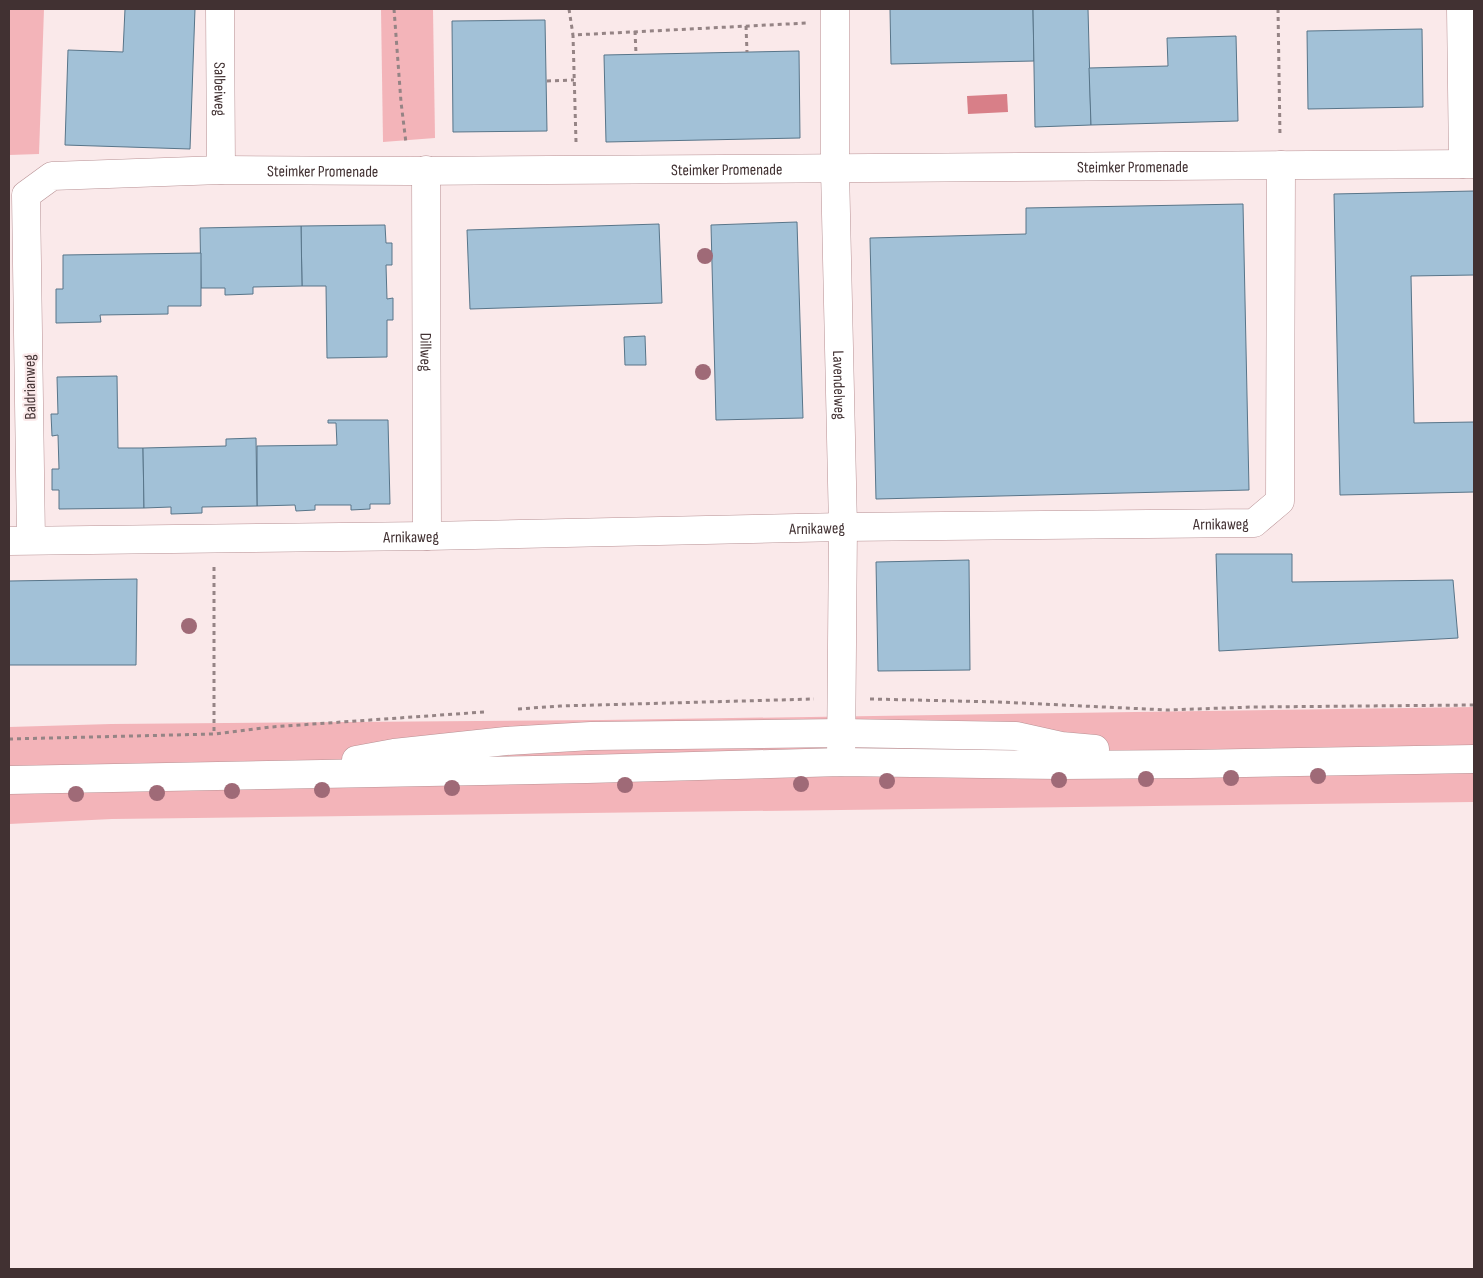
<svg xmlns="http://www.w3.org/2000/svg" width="1483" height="1278" viewBox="0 0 1483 1278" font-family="'Sofia Sans Condensed',sans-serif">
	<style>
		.green { fill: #f3b4b9 }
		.water { fill: #d87f88 }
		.building { fill: #a2c1d7; stroke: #587589 }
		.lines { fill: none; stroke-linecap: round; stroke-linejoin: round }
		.street-casing { stroke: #b89194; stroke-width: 29 }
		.secondary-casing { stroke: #b89194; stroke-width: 29 }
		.path { stroke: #958485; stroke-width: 3; stroke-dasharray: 4 4; stroke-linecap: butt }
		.street { stroke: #fff; stroke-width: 28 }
		.secondary { stroke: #fff; stroke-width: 28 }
		.tree { fill: #9f6a77 }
		.labels { text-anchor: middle; stroke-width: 4.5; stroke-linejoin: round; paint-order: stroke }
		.street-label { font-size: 16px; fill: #413132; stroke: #fae9ea }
	</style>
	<rect width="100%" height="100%" fill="#fae9ea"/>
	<g class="green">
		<polygon points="9,9 44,9 39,154 9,155"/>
		<polygon points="381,9 433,9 435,138 383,142"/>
		<polygon points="1474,707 1474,802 112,819 9,824 9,727 111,724 603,720"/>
	</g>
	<polygon class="water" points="1007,94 1008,112 968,114 967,96"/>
	<g class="building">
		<polygon points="125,9 195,9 190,149 65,145 68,50 123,52"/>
		<polygon points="890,9 1033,9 1034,61 891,64"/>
		<polygon points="1033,9 1088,9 1091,125 1035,127"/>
		<polygon points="545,20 547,131 453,132 452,21"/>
		<polygon points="1422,29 1423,107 1308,109 1307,31"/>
		<polygon points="1236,36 1238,121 1091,125 1089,68 1168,66 1167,38"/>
		<polygon points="799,51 800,138 606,142 604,55"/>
		<polygon points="1474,191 1474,275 1411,276 1414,423 1474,422 1474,492 1340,495 1334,194"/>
		<polygon points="1243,204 1249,490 876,499 870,238 1026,234 1026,208"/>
		<polygon points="797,222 803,418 716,420 711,225"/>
		<polygon points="659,224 662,303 470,309 467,230"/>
		<polygon points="385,225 386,243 392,243 392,265 386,265 387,299 393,298 393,320 387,320 387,357 327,358 326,286 302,286 301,226"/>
		<polygon points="301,226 302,286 253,287 253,294 225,295 225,288 201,288 200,228"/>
		<polygon points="201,253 201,306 168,306 168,314 100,315 101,322 56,323 56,289 63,289 63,255"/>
		<polygon points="645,336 646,365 625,365 624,337"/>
		<polygon points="117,376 118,448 143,448 144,508 59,509 59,490 52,490 52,469 59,469 58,435 52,436 51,414 58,414 57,377"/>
		<polygon points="328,420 388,420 390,504 370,504 370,509 351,510 351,505 315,505 315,510 296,511 295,505 257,506 257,446 337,445 336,423 328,423"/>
		<polygon points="256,438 257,506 202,507 202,513 171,514 171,507 144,508 143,448 226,446 226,439"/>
		<polygon points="1216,554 1292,554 1292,582 1453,580 1458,638 1219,651"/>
		<polygon points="969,560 970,670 878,671 876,562"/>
		<polygon points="137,579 136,665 9,665 9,581"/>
	</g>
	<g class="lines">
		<defs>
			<g id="street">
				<path id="s1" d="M220,9L221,170"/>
				<path id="s2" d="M835,9V169L843,527L841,762"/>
				<polyline points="1461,9 1463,164"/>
				<path id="s3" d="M426,170L427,536"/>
				<path id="s4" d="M31,540L26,195L52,176L221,170L410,171L1474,164"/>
				<path id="s5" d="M9,541L427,536L843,527L1254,523L1280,501L1281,165"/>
			</g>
			<g id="secondary">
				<polyline points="356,760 394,753 506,741 591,736 841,733 1016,736 1061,746 1095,749"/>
				<polyline points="9,780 587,769 841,762 1062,765 1190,764 1474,759"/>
			</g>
		</defs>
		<use href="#street" class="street-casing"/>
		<use href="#secondary" class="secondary-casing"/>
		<g class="path">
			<polyline points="394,9 401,102 406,143"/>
			<polyline points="569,9 573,35"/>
			<polyline points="1278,9 1280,137"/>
			<polyline points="746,26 747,52"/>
			<polyline points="635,31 636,54"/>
			<polyline points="547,81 574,80"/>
			<polyline points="576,142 573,35 807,23"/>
			<polyline points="214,567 214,734"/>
			<polyline points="870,699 999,702 1167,710 1253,707 1474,705"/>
			<polyline points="518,709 560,706 814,699"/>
			<polyline points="9,739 214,734 271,727 484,712"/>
		</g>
		<use href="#street" class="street"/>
		<use href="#secondary" class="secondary"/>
	</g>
	<g class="tree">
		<circle cx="705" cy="256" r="8"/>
		<circle cx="703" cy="372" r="8"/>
		<circle cx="189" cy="626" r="8"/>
		<circle cx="1318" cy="776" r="8"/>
		<circle cx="1231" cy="778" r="8"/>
		<circle cx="1146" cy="779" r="8"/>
		<circle cx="1059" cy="780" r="8"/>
		<circle cx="887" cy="781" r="8"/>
		<circle cx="801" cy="784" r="8"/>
		<circle cx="625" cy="785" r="8"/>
		<circle cx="452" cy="788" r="8"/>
		<circle cx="322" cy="790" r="8"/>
		<circle cx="232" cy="791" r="8"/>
		<circle cx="157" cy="793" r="8"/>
		<circle cx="76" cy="794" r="8"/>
	</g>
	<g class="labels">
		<g class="street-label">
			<text dy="6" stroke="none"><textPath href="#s1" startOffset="80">Salbeiweg</textPath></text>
			<text dy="6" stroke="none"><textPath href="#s4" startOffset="1458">Steimker Promenade</textPath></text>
			<text dy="6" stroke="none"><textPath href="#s4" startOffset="1052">Steimker Promenade</textPath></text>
			<text dy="6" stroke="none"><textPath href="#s4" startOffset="648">Steimker Promenade</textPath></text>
			<text dy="6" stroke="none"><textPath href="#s3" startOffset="182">Dillweg</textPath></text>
			<text dy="6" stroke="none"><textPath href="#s2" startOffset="376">Lavendelweg</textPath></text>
			<text transform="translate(29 387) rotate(-91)" y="6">Baldrianweg</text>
			<text dy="6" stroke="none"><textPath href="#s5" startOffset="1212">Arnikaweg</textPath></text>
			<text dy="6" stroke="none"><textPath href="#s5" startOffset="808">Arnikaweg</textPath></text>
			<text dy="6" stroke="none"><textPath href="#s5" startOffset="402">Arnikaweg</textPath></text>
		</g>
	</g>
	<rect width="1483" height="1278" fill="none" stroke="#413132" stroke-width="20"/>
</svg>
